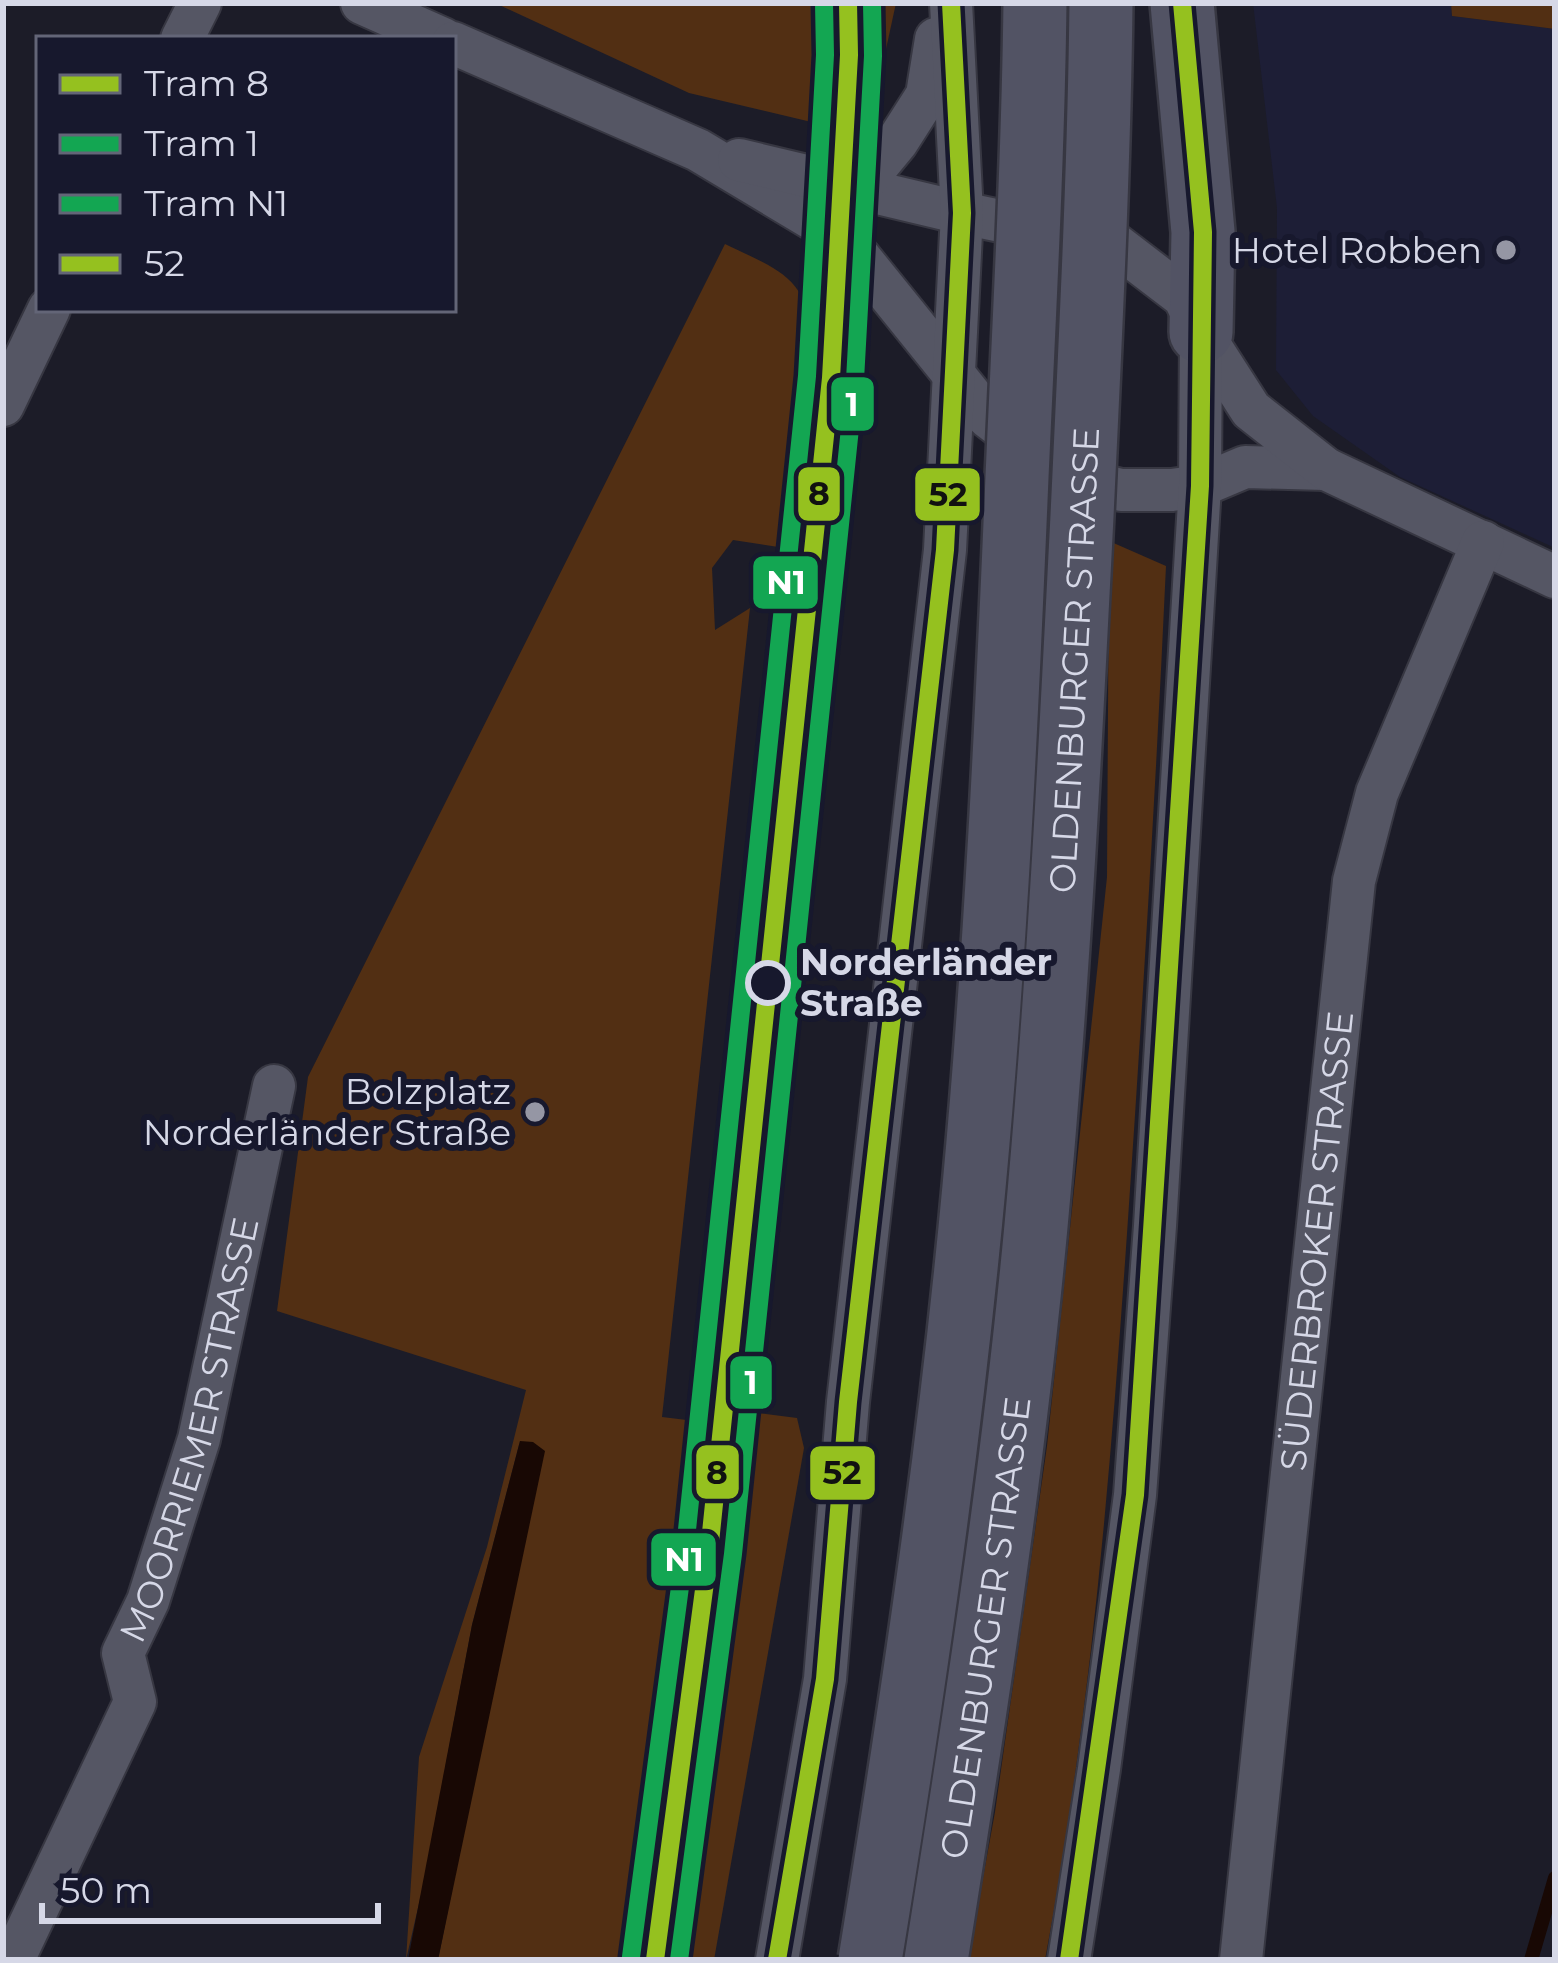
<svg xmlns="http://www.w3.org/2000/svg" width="1558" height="1963" viewBox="0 0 1558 1963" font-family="Montserrat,sans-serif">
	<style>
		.built { fill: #1d1e36 }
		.green { fill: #522f13 }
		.water { fill: #180804 }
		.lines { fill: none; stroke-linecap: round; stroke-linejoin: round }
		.stream { stroke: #180804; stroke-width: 14 }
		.minor-casing { stroke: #373742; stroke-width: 46 }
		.highway-casing { stroke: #373742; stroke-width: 68 }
		.minor { stroke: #555664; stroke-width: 42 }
		.highway { stroke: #525364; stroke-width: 63 }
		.highway-bridge-casing { stroke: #373742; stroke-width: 68; stroke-linecap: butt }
		.highway-bridge { stroke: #525364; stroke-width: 63 }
		.bus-1-casing { stroke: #17182d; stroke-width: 27 }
		.bus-1 { stroke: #95c11f; stroke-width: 18 }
		.tram-1-casing { stroke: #17182d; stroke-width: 27 }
		.tram-2-casing { stroke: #17182d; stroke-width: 27 }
		.tram-3-casing { stroke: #17182d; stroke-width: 27 }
		.tram-1 { stroke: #95c11f; stroke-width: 18 }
		.tram-2 { stroke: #13a652; stroke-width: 18 }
		.tram-3 { stroke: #13a652; stroke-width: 18 }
		.poi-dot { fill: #9596a4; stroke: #17182d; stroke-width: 4.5 }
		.stop-dot { fill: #17182d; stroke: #d6d8e7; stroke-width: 6 }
		.labels { text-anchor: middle; stroke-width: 12; stroke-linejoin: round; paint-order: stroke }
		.poi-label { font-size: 36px; fill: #d6d8e7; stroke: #17182d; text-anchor: end }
		.street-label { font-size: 36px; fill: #d6d8e7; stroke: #17182d }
		.stop-label { font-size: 36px; font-weight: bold; fill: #d6d8e7; stroke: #17182d; text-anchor: start }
		.line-badge { stroke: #17182d; stroke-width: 4.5 }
		.badge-label { font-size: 33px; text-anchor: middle; font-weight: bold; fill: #fff }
		.pale-badge-label { font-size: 33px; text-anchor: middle; font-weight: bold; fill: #111 }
	</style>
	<rect width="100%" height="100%" fill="#1c1c28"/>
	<polygon class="built" points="1253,3 1451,3 1452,16 1555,29 1555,548 1400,477 1313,416 1276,370 1277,208"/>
	<g class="green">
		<polygon points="495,3 896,3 873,109 824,125 689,93"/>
		<polygon points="1451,3 1555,3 1555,29 1452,16"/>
		<path d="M725,244C779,270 811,278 811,345L798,550L733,540L712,568L715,630L750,608L662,1417L703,1422L635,1960H438L501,1646L520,1441L472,1625L423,1886L406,1960L419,1757L487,1547L526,1390L277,1311L308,1077Z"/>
		<path d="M1109,541L1166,566C1156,784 1143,1001 1128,1219C1111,1467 1091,1715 1045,1960H968L995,1812L1047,1446L1107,877Z"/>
		<polygon points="758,1413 797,1418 804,1448 714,1960 691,1960"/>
	</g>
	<polygon class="water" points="520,1441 533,1442 545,1451 438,1960 408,1960 472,1625"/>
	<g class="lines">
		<polyline class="stream" points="1531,1960 1555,1878"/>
		<defs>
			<g id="minor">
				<polyline points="362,3 443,39"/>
				<polyline points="182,39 200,3"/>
				<polyline points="453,43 698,150 843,237 988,417 1065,476 1121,490 1172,490 1200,486 1245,467 1326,469"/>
				<polyline points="739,160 962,213 1116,245 1184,297 1201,332 1251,410 1326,469 1555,577"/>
				<polyline points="859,188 897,142 927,95 936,39"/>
				<polyline points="3,405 49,309"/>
				<path id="s1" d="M13,1960L135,1702L123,1653L148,1601L199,1439L274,1086"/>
				<polyline points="777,1960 825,1679 848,1402 945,550 962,213 951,3"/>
				<polyline points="1069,1960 1099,1769 1135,1495 1155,1226 1200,486 1201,332"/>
				<path id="s2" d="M1241,1960L1354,881L1377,793L1483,542"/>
			</g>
			<polyline id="highway" points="1182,3 1203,232 1201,332"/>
		</defs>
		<use href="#minor" class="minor-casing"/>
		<use href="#highway" class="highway-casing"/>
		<use href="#minor" class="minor"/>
		<use href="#highway" class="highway"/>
		<defs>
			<g id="highway-bridge">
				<path d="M870,1960C912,1703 950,1446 974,1187C996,950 1007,714 1017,477C1024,319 1033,161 1035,3"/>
				<path id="s3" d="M936,1960C975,1716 1013,1472 1036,1226C1058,990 1070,753 1082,516C1090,345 1099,174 1101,3"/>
			</g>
		</defs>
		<use href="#highway-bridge" class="highway-bridge-casing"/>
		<use href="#highway-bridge" class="highway-bridge"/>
		<defs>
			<g id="bus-1">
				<polyline points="777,1960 825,1679 848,1402 945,550 962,213 951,3"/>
				<polyline points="1069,1960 1135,1495 1200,486 1203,232 1182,3"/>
			</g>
		</defs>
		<use href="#bus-1" class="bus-1-casing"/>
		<use href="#bus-1" class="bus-1"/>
		<defs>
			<polyline id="tram-1" points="655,1960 709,1552 831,378 849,55 848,3"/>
			<polyline id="tram-2" points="679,1960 733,1554 855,380 873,56 872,3"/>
			<polyline id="tram-3" points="631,1957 685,1549 807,376 825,55 824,3"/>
		</defs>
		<use href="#tram-1" class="tram-1-casing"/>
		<use href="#tram-2" class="tram-2-casing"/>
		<use href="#tram-3" class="tram-3-casing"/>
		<use href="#tram-1" class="tram-1"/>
		<use href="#tram-2" class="tram-2"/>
		<use href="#tram-3" class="tram-3"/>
	</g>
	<g class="poi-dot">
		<circle cx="1506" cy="250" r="12"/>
		<circle cx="535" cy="1112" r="12"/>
	</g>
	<circle class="stop-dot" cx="768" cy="983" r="20"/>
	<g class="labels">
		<g class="poi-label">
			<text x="1482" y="263">Hotel Robben</text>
			<text x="511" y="1104">Bolzplatz<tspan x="511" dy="41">Norderländer Straße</tspan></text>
		</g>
		<g class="street-label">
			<text dy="13" stroke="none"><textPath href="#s3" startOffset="1308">OLDENBURGER STRASSE</textPath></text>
			<text dy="13" stroke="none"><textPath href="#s2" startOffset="723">SÜDERBROKER STRASSE</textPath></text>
			<text dy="13" stroke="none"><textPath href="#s1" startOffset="570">MOORRIEMER STRASSE</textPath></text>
			<text dy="13" stroke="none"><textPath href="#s3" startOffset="336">OLDENBURGER STRASSE</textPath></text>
		</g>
		<g class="stop-label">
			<text x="800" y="975">Norderländer<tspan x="800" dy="41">Straße</tspan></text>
		</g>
	</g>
	<g class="line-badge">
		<rect x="829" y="375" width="47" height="58" rx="12" fill="#13a652"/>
		<rect x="796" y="465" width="46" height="58" rx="12" fill="#95c11f"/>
		<rect x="913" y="466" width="69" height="57" rx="12" fill="#95c11f"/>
		<rect x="751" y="554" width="69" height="57" rx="12" fill="#13a652"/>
		<rect x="728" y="1354" width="46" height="57" rx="12" fill="#13a652"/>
		<rect x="694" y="1443" width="47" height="58" rx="12" fill="#95c11f"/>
		<rect x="808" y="1444" width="69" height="58" rx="12" fill="#95c11f"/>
		<rect x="649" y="1531" width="69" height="57" rx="12" fill="#13a652"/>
	</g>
	<g class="badge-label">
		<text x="852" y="416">1</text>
		<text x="786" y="594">N1</text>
		<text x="751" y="1394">1</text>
		<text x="684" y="1571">N1</text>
	</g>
	<g class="pale-badge-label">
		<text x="819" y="505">8</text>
		<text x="948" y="506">52</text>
		<text x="717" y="1484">8</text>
		<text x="842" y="1484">52</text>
	</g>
	<rect width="1558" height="1963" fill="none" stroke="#d6d8e7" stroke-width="12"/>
	<rect x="36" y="36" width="420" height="276" fill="#17182d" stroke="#636577" stroke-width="3"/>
	<rect x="60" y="75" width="60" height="18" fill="#95c11f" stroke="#636577" stroke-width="3"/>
	<text x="144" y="96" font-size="36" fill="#d6d8e7">Tram 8</text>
	<rect x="60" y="135" width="60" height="18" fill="#13a652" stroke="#636577" stroke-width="3"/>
	<text x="144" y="156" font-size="36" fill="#d6d8e7">Tram 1</text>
	<rect x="60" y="195" width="60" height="18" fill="#13a652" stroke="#636577" stroke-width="3"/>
	<text x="144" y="216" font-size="36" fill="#d6d8e7">Tram N1</text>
	<rect x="60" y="255" width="60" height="18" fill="#95c11f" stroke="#636577" stroke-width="3"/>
	<text x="144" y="276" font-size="36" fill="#d6d8e7">52</text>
	<path d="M42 1903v18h336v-18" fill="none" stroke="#d6d8e7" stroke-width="6"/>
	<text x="60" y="1903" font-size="36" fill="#d6d8e7" stroke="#17182d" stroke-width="9" paint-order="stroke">50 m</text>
</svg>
